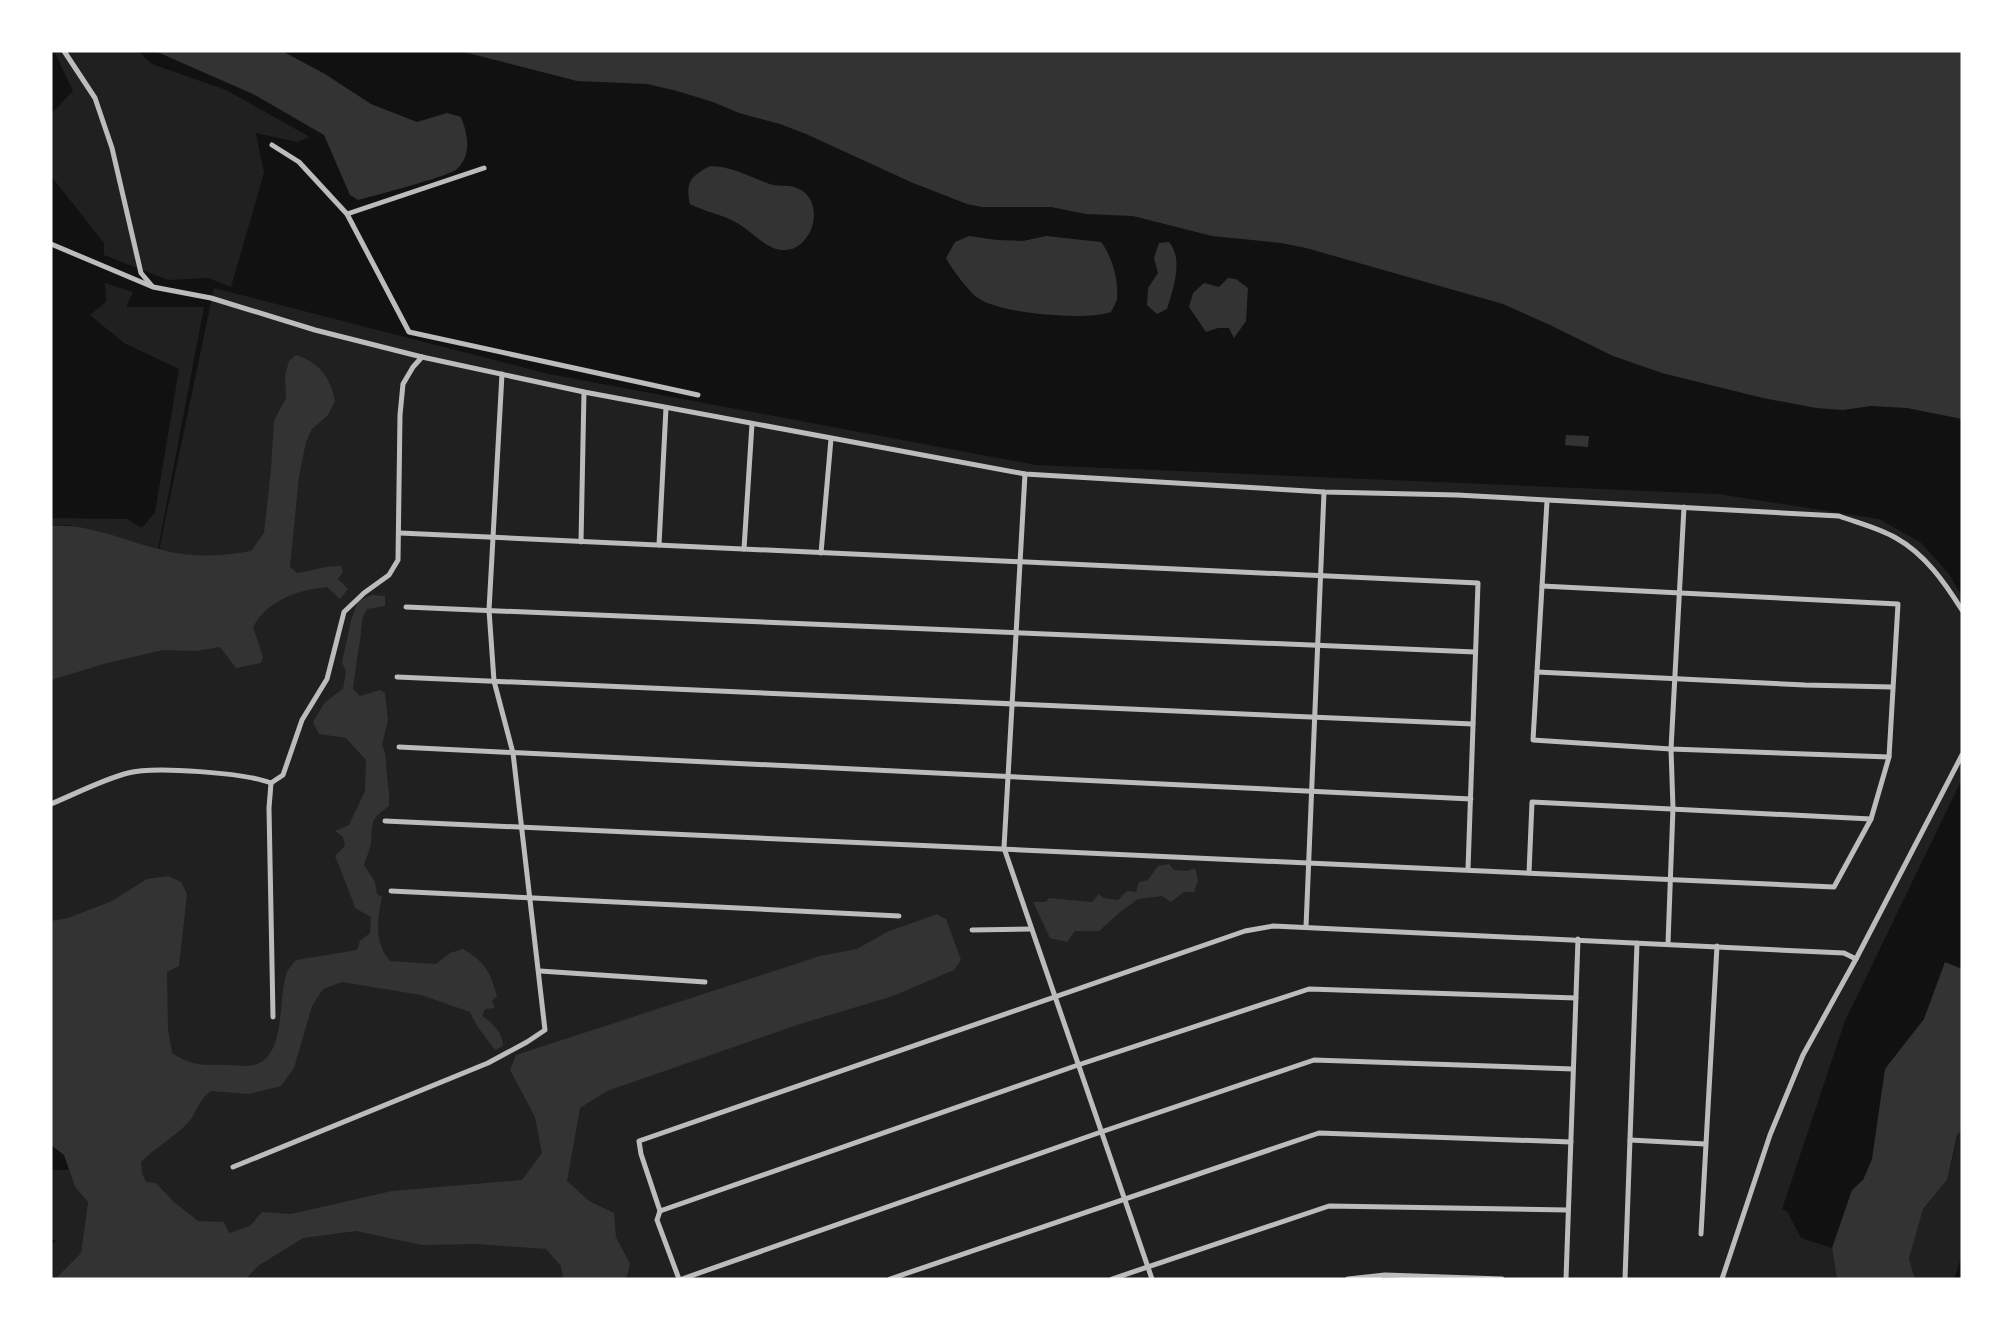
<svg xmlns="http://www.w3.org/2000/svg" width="2013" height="1330" viewBox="0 0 2013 1330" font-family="Ubuntu,sans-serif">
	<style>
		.green { fill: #202020 }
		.water { fill: #333 }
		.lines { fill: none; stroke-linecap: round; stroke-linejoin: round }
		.minor { stroke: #bcbcbc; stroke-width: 5 }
	</style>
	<rect width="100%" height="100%" fill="#111"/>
	<g class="green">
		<polygon points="54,51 138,51 152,64 226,90 310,137 297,142 256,133 264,173 231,287 208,278 168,280 104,255 104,243 51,176 51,114 73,91"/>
		<polygon points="105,283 133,292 126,307 204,307 158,549 68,525 51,526 51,518 127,519 142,528 155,512 179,369 124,343 90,315 106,302"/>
		<polygon points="214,288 549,374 1036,465 1718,494 1879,519 1920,542 1949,574 1962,597 1962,779 1845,1021 1782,1209 1787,1211 1801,1238 1832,1248 1837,1279 82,1279 110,1239 51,1028 51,546 156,564"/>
		<polygon points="1962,1129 1962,1255 1954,1279 1915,1279 1909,1259 1923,1209 1947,1180 1958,1135"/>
		<polygon points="51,1170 69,1170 75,1187 88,1202 81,1253 55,1279 51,1279 51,1245 56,1241 51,1238"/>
	</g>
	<g class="water">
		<path d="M155,51H282L325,74L371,104L417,122L447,113L461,117C468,135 472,154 457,169C450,176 373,196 358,200L350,195L324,135L253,94Z"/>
		<polygon points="460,51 1962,51 1962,419 1907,408 1871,406 1843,410 1816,408 1763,398 1662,373 1613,356 1550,325 1503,304 1306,248 1281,243 1212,236 1133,216 1086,214 1051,207 982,207 967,204 913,183 806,134 780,124 739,113 713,102 677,91 647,84 577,81"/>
		<path d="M710,166C730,166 748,176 767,183C775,187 781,185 789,186C813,189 819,213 810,232C805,241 797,250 785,250C767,251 752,231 737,223C722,214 705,212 690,204C685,182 691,176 710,166Z"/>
		<path d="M969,236L997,240L1023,241L1046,236L1101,242C1112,256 1119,281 1117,299C1116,303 1113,308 1111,312C1085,321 1001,314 978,298C970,293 951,268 946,258L955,242Z"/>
		<path d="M1169,242C1184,260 1173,289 1167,309L1157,314L1147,305L1148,288L1158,273L1154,258L1159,243Z"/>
		<polygon points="1228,278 1236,279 1248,288 1246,321 1234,338 1229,328 1218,328 1206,332 1189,307 1193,293 1204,283 1219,287"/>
		<path d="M296,355C320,363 330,377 335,401L328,415L312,429L306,442L299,476L290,567L297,573C313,571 325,565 341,566L343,572L338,579L348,589L340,599L327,587C298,590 268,600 253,627L263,657L261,663L236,668L220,647L196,651L163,650L107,663L51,680V526C86,523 121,539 155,548C188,558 218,557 251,551L264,533L271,469L274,421L286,398L285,376L289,361Z"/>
		<polygon points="1566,435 1589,436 1588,447 1565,445"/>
		<path d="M372,595L385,596V606L367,609C360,620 362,628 360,641C357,657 355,672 353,689L360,696L380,690L385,693L388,720L382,745C388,758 385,762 387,775C388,786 390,795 389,806C370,820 373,820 371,842C370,850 366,858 364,865L375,882L377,894L382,897C377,920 374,942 390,961L436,964L450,953L463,949C485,962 490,971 497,996L492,1001L495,1008L485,1009L482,1016C493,1023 503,1033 503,1046L495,1050L477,1026L470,1012L421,995L342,982L323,989L312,1006L294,1068L281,1086L249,1094L211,1091C197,1101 197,1114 186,1125C171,1139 155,1148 141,1162L142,1173L146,1182L156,1183L174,1202L198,1221L224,1222L229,1233L250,1226L262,1212L291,1214L392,1191L522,1180L542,1153L535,1117L510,1070L516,1055L820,956L857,949L887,932L937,914L946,919L961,960L954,970L893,996L800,1024L607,1091L580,1108L567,1181L589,1201L614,1213L616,1237L630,1264L626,1279H563L561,1266L546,1249L476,1244L422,1245L356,1231L303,1238L258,1266L246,1279H55L81,1253L88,1202L75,1187L64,1155L51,1145V921L68,918L112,901L147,879L168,876L181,882L187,894L179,966L167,972L168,1029L172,1053C193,1067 206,1065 229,1065C237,1065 245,1067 253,1065C286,1059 278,1000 286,975C287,970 292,965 296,960L357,950L360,941L370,933L371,917L355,908C349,889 342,874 335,856L345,846L343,837L335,831L349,825L365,791L366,760L346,738L319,734L313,722L325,702L343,689L346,672L342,662L351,621L358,601Z"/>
		<polygon points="1169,864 1174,870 1187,871 1195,868 1198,881 1194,892 1184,892 1171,902 1162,896 1138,899 1119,913 1099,931 1075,931 1067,942 1050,938 1033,902 1046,902 1049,898 1092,902 1099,894 1103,898 1118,900 1127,891 1136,892 1139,882 1148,880 1158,866"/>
		<polygon points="1945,962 1962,969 1962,1129 1957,1136 1947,1180 1923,1209 1909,1259 1915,1279 1837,1279 1832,1248 1852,1190 1863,1180 1872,1159 1885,1069 1924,1019"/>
	</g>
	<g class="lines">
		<g class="minor">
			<polyline points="64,51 95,98 112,148 141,273 152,286"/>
			<polyline points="272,145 299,162 347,214 409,332 698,395"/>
			<polyline points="347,214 484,168"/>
			<path d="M51,244L153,287L211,298L315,330L422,357L584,392L1025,474L1324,492L1457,495L1839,516C1858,523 1879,528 1896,538C1925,554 1945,583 1962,610"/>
			<polyline points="1025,474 1004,848 1152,1279"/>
			<polyline points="1547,501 1533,740 1671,749 1889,757"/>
			<polyline points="400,533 1478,583 1468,869"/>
			<polyline points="581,542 584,392"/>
			<polyline points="659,545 666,408"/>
			<polyline points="744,549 752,424"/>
			<polyline points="821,553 831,439"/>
			<polyline points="406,607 1475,652"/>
			<polyline points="1537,672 1805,685 1892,687"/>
			<polyline points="397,677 1473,724"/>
			<polyline points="399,747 1471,799"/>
			<polyline points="271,783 283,775 302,720 327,679 344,612 364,593 389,575 398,560 400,415 403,384 413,367 422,357"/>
			<polyline points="271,783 269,808 273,1017"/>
			<path d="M51,804C75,794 104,779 128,773C154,766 246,773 271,783"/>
			<polyline points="385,821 1834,887 1871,819 1889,757 1898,604 1542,586"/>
			<polyline points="1529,873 1532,802 1871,819"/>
			<polyline points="391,891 899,916"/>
			<polyline points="1306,927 1324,492"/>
			<polyline points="972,930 1031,929"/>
			<polyline points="1668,943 1673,808 1671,749 1684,507"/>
			<polyline points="540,971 705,982"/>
			<polyline points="1630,1140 1705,1144"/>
			<polyline points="233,1167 488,1063 527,1042 545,1030 513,753 494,681 489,610 502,374"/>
			<polyline points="660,1211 1078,1065 1309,989 1576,998"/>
			<polyline points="1701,1234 1717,946"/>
			<polyline points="679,1279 657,1220 660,1211 641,1154 639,1141 1245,931 1273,926 1844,953 1856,959"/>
			<polyline points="682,1279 1101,1132 1314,1060 1573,1069"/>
			<polyline points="890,1279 1319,1133 1571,1142"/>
			<polyline points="1112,1279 1329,1206 1568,1210"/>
			<polyline points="1348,1279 1385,1275 1502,1279"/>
			<polyline points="1566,1279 1578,939"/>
			<polyline points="1625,1279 1637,943"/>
			<polyline points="1722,1279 1770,1135 1803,1055 1856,959 1962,755"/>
		</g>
	</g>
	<rect width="2013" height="1330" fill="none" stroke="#ffffff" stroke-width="105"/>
</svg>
